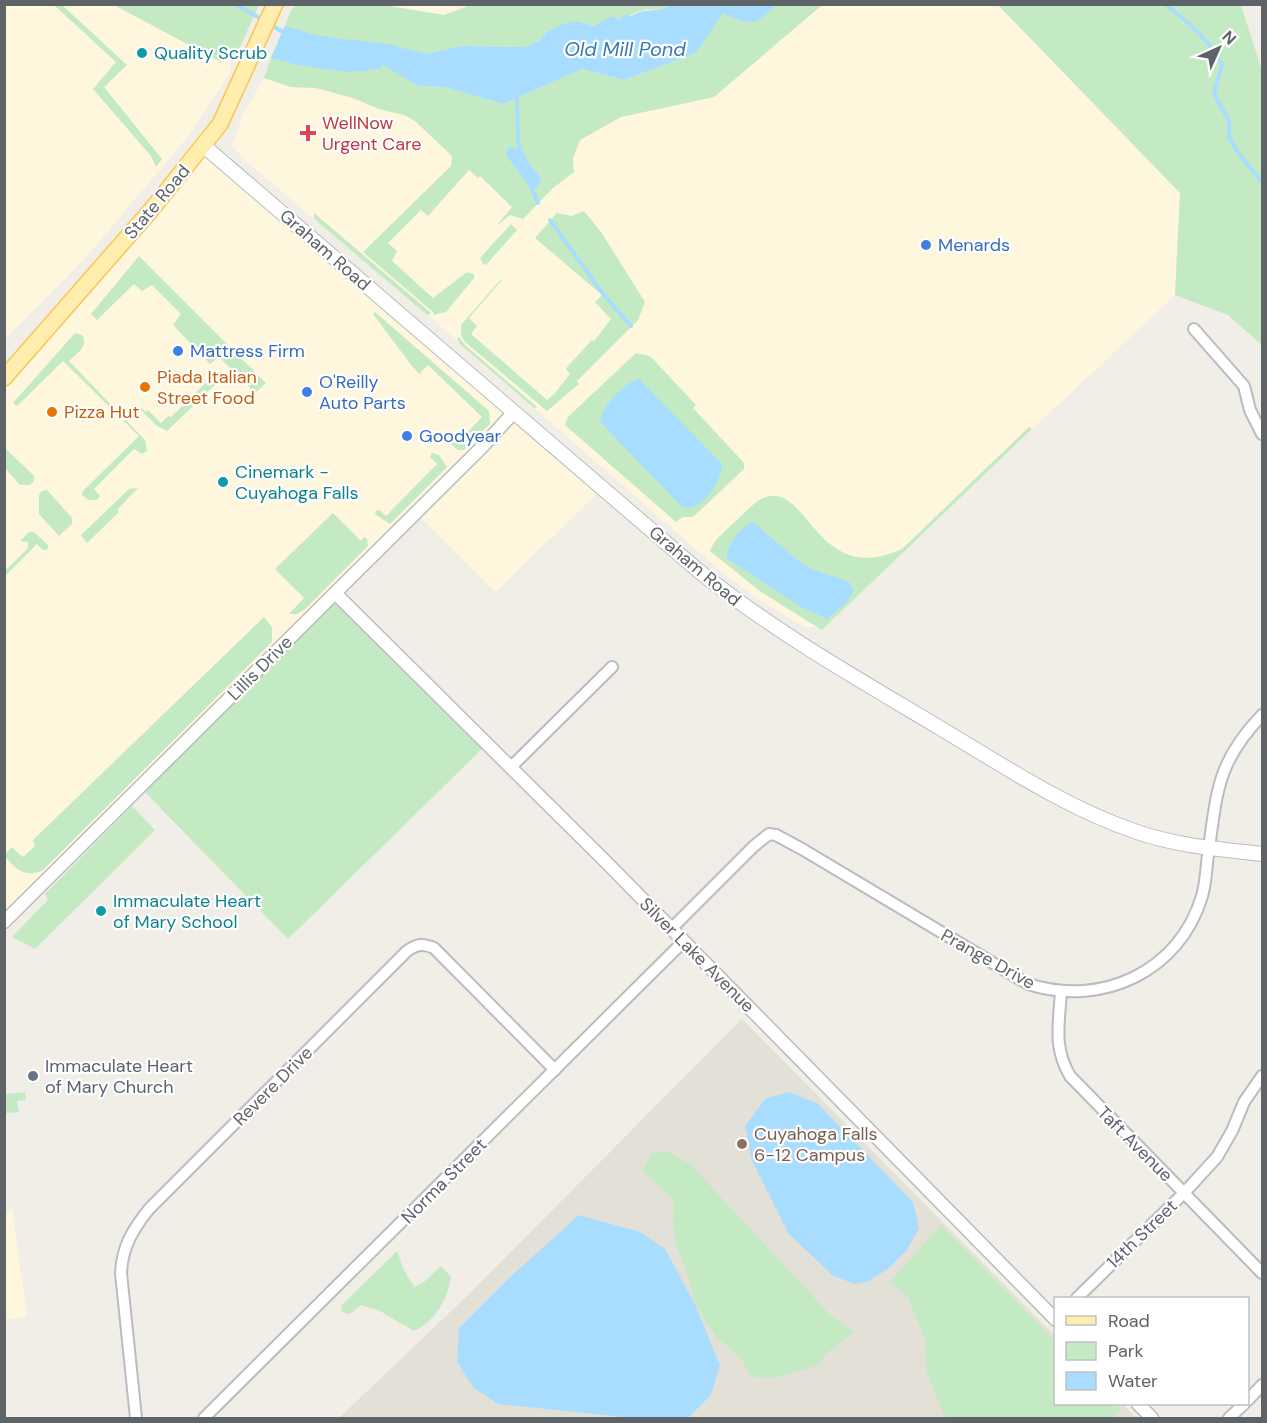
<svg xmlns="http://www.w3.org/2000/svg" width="1267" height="1423" viewBox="0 0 1267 1423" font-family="'DM Sans',sans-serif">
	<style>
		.commercial { fill: #fff6de }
		.education { fill: #e3e0d7 }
		.green { fill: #c3eac2 }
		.water { fill: #a9ddff }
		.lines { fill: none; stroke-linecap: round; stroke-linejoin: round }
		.stream { stroke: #a9ddff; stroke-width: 4 }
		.minor-casing { stroke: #b9bcc1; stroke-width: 14 }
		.tertiary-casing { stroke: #b9bcc1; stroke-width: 15 }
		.secondary-casing { stroke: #b8bcc1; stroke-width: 16 }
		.primary-casing { stroke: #fbc555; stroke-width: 18 }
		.minor { stroke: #fff; stroke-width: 10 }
		.tertiary { stroke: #fff; stroke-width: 12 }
		.secondary { stroke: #fff; stroke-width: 14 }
		.primary { stroke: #ffeeae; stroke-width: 15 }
		.culture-dot { fill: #0f9aa8; stroke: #fff; stroke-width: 2 }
		.health-dot { fill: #e0444e; stroke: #fff; stroke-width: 2 }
		.shop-dot { fill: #3f7fe0; stroke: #fff; stroke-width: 2 }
		.food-dot { fill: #e8710a; stroke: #fff; stroke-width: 2 }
		.worship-dot { fill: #6b7280; stroke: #fff; stroke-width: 2 }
		.education-dot { fill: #8d6e63; stroke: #fff; stroke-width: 2 }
		.labels { text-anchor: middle; stroke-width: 4.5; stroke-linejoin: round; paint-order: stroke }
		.culture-label { font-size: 18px; fill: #0d838f; stroke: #fff; text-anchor: start }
		.health-label { font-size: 18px; fill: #be3a42; stroke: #fff; text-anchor: start }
		.street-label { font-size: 18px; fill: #5e6368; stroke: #fff }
		.shop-label { font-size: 18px; fill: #366cbe; stroke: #fff; text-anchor: start }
		.food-label { font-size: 18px; fill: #c56008; stroke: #fff; text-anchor: start }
		.worship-label { font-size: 18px; fill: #5b616d; stroke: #fff; text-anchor: start }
		.education-label { font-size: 18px; fill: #785e54; stroke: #fff; text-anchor: start }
		.water-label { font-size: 20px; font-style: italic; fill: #3a79b1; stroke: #fff }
	</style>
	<rect width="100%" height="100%" fill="#f1eee7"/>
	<g class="commercial">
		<polygon points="5,5 114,5 221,62 230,57 231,72 190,134 88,255 5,339"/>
		<polygon points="383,5 471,5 444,15"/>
		<polygon points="822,5 998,5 1180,193 1175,295 904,550 828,625 806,628 758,599 723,573 428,315 248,163 232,145 243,115 264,78 291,87 316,88 353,98 379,109 436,122 527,210 537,204 553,188 573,158 580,140 621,117 714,97"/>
		<polygon points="204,146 603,488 495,592 416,513 5,922 5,378"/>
		<polygon points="12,1208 27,1317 5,1319 5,1216"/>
	</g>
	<polygon class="education" points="742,1019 1055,1336 1056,1404 1123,1404 1136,1418 339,1418 467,1296"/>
	<g class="green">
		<polygon points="54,5 62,5 127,65 104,87 162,159 156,167 151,156 93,89 116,62"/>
		<polygon points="114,5 259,5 240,47 221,62"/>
		<path d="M298,5H383L444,15L471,5H669C660,12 649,7 639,11C632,13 627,18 620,20L612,16L594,26L578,21L548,31L539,41L526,47L461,46L426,54L387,45L418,86L445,87L503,104L582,69L624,80L696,53L723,12C752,26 753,26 776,5H822L714,97L621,117L580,140L573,158L574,172L553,188L523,219L510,215L496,226L512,207L480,176L478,178L469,170L428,216L421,210L388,243L397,251L392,261L433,298L467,272L474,274V278L446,312L433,315L434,313L363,252L451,166L452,156L415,121L404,115L379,109L353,98L316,88L291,87L264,78L271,58L292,9Z"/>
		<polygon points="998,5 1241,5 1262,71 1262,345 1228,315 1175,295 1180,193"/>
		<polygon points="584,211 601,232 645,302 638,320 577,381 579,384 547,411 465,342 461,335 461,325 501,279 502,280 469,318 477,326 471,334 547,400 555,393 570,374 566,369 567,367 592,340 594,341 611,319 595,302 602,295 535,238 557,213 572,216"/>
		<polygon points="314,213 430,312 430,315 426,314 319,223 314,218"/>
		<polygon points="511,224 517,230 486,265 483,264 480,258"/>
		<polygon points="139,256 266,383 255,393 219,357 210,364 173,325 181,314 152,285 142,291 134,284 97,320 91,314"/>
		<polygon points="375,312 489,411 490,424 464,450 458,450 446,440 447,436 461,439 482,417 428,365 419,374 412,366 373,314"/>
		<path d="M75,333L82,335C89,347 76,354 69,361L145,440L147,451L142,454L134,449L94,489L100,496L97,500H89L82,495V492L139,436L63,361L17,406L13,403Z"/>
		<polygon points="459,337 465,345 537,407 534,408 459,343 457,338"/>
		<polygon points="636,353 650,356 696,405 693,408 744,463 744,469 693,517 683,517 676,522 565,425 568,417"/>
		<polygon points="214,375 218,378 217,383 167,431 157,426 140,409 140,407 146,412 148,410 161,423 168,416 171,417"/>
		<path d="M1029,427L1032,429L822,630L761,592L710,551C714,538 730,527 740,517C749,509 757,498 770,496C809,490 820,587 902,549Z"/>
		<polygon points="4,447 34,476 34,481 30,485 20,485 5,468"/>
		<polygon points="432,453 439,455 447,467 390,524 375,514 376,511 379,510 386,516 437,464 430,457"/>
		<polygon points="138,488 117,510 119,512 87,543 81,535 129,489"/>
		<polygon points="47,490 72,518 72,524 59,536 39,514 39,495 42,491"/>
		<polygon points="333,513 361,541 364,537 367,539 368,546 304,610 297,614 289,614 304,598 275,569"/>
		<polygon points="29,532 34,532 48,545 48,549 43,550 37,544 5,576 5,571 28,548 28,542 20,541"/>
		<polygon points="335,593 487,744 288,939 140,787"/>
		<path d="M264,617L272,627V642L42,871C25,878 16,869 5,857V850L7,852L12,847L23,857L35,846L33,840Z"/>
		<polygon points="132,806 155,830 35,949 12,937 48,900 45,894"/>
		<polygon points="25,1092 26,1100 17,1101 19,1112 5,1113 5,1094"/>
		<polygon points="667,1151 690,1164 832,1317 854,1332 828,1352 816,1366 775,1378 752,1377 739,1356 716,1337 694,1302 689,1278 676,1244 673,1219 674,1200 643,1171 651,1154"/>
		<polygon points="941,1225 1055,1341 1056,1404 1116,1404 1121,1409 1112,1418 945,1418 927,1372 925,1339 908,1297 890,1282"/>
		<path d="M397,1251L404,1270L414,1287L425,1281L441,1266L451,1277C447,1300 435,1322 414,1331L380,1311L361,1305L350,1314L342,1312L341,1306Z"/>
	</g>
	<g class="water">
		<path d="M669,5H776C753,27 753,26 723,13L696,53L624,80L582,69L503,104L445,87L418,86L382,64L381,69L348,72L298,65L271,58L285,26L319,36L387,44L426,54L461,46L526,47L539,41L548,31L566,23L577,21L594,26L612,16L620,20L623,15L632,16C643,7 658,14 669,5Z"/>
		<polygon points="511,147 522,151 528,161 541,179 536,189 530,187 506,155 507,150"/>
		<path d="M639,379L722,464C722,481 701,513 682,507L600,422C601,407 624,382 639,379Z"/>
		<path d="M753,522L800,562L814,570L849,582L854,590L847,602L827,619L803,608L726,558C729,544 738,528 753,522Z"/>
		<polygon points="790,1092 818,1104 913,1202 919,1228 907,1250 889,1268 869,1281 854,1284 832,1275 788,1233 752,1161 745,1126 766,1098"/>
		<polygon points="579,1215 640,1232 665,1249 694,1302 720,1365 711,1395 688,1418 633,1418 498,1404 473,1387 457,1362 459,1328 508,1279"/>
	</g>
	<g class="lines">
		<g class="stream">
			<polyline points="235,4 263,20"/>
			<path d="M1165,4C1186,20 1211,42 1222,65L1214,93L1229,121V137L1238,153L1262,182"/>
			<polyline points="270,24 286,34"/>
			<polyline points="517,98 518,139 521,154"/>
			<polyline points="530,184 538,203"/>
			<polyline points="550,220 603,294 631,326"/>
		</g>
		<defs>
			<g id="minor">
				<polyline points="1194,329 1244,386 1250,410 1262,434"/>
				<polyline points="511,767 612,667"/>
				<path d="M671,929L754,846L769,834L776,835L802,849L1028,984C1102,1008 1180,971 1202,896C1206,883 1206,869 1208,855C1217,793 1216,763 1262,715"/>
				<path d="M1061,992C1059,1024 1053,1047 1070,1076L1262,1273"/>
				<polyline points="1077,1298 1184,1193 1217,1157 1232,1131 1244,1102 1262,1076"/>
				<polyline points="1248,1400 1262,1385"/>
				<path d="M136,1418L121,1273C122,1247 133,1229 149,1209L407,951C417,944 423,943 434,948L555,1070"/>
				<polyline points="204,1418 683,942"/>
				<polyline points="1229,1418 1244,1404"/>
			</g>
			<g id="tertiary">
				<polyline points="335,593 608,864 1056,1320"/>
				<polyline points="4,922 482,447 514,412"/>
				<polyline points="1138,1404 1152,1418"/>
			</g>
			<path id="secondary" d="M204,146L700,572C775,632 858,679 940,728C1004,766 1066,808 1137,832C1177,846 1220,849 1262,854"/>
			<polyline id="primary" points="4,378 152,209 220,124 275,4"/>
		</defs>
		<use href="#minor" class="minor-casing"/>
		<use href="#tertiary" class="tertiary-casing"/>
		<use href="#secondary" class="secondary-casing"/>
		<use href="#primary" class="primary-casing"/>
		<use href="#minor" class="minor"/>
		<use href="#tertiary" class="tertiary"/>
		<use href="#secondary" class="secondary"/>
		<use href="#primary" class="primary"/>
	</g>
	<g class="culture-dot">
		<circle cx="142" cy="53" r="6"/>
		<circle cx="223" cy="482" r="6"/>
		<circle cx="101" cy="911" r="6"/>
	</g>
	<path class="health-dot" d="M305 124h6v6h6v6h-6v6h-6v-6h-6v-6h6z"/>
	<g class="shop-dot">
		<circle cx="926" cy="245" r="6"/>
		<circle cx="178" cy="351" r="6"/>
		<circle cx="307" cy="392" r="6"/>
		<circle cx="407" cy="436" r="6"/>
	</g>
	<g class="food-dot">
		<circle cx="145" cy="387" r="6"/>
		<circle cx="52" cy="412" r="6"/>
	</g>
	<circle class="worship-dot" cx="33" cy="1076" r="6"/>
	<circle class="education-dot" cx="742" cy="1144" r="6"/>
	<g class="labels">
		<g class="culture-label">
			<text x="154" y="59">Quality Scrub</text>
			<text x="235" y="478">Cinemark -<tspan x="235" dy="21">Cuyahoga Falls</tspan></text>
			<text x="113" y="907">Immaculate Heart<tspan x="113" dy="21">of Mary School</tspan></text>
		</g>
		<g class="health-label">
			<text x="322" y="129">WellNow<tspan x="322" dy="21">Urgent Care</tspan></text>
		</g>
		<g class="street-label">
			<text transform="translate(157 202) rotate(-50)" y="6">State Road</text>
			<text transform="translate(325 250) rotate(41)" y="6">Graham Road</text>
			<text transform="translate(695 566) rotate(40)" y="6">Graham Road</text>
			<text transform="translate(260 668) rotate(-45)" y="6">Lillis Drive</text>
			<text transform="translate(697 955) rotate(45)" y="6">Silver Lake Avenue</text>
			<text transform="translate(988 959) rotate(29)" y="6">Prange Drive</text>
			<text transform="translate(273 1086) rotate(-45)" y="6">Revere Drive</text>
			<text transform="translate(1135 1144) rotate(45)" y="6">Taft Avenue</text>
			<text transform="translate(444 1181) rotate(-45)" y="6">Norma Street</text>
			<text transform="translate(1142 1234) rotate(-44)" y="6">14th Street</text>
		</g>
		<g class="shop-label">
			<text x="938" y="251">Menards</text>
			<text x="190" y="357">Mattress Firm</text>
			<text x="319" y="388">O'Reilly<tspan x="319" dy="21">Auto Parts</tspan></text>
			<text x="419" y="442">Goodyear</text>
		</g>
		<g class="food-label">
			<text x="157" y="383">Piada Italian<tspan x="157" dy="21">Street Food</tspan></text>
			<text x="64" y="418">Pizza Hut</text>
		</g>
		<g class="worship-label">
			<text x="45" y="1072">Immaculate Heart<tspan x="45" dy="21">of Mary Church</tspan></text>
		</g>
		<g class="education-label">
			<text x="754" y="1140">Cuyahoga Falls<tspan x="754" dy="21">6-12 Campus</tspan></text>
		</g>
		<g class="water-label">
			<text x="625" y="56">Old Mill Pond</text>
		</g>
	</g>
	<rect width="1267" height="1423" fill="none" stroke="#5e6368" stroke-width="12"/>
	<rect x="1054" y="1297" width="195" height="108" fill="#ffffff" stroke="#bfc1c3" stroke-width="1.5"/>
	<rect x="1066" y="1316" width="30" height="9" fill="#ffeeae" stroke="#bfc1c3" stroke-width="1.5"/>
	<text x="1108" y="1327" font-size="18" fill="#5e6368">Road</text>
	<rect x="1066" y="1342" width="30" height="18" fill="#c3eac2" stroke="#bfc1c3" stroke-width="1.5"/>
	<text x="1108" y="1357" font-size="18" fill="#5e6368">Park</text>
	<rect x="1066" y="1372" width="30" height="18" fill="#a9ddff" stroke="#bfc1c3" stroke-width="1.5"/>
	<text x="1108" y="1387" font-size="18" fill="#5e6368">Water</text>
	<g transform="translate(1219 48) rotate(45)" stroke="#ffffff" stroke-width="4.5" paint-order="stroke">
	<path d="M0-4.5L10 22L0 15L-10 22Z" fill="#5e6368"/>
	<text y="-9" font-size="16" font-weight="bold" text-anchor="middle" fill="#5e6368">N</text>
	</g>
</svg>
